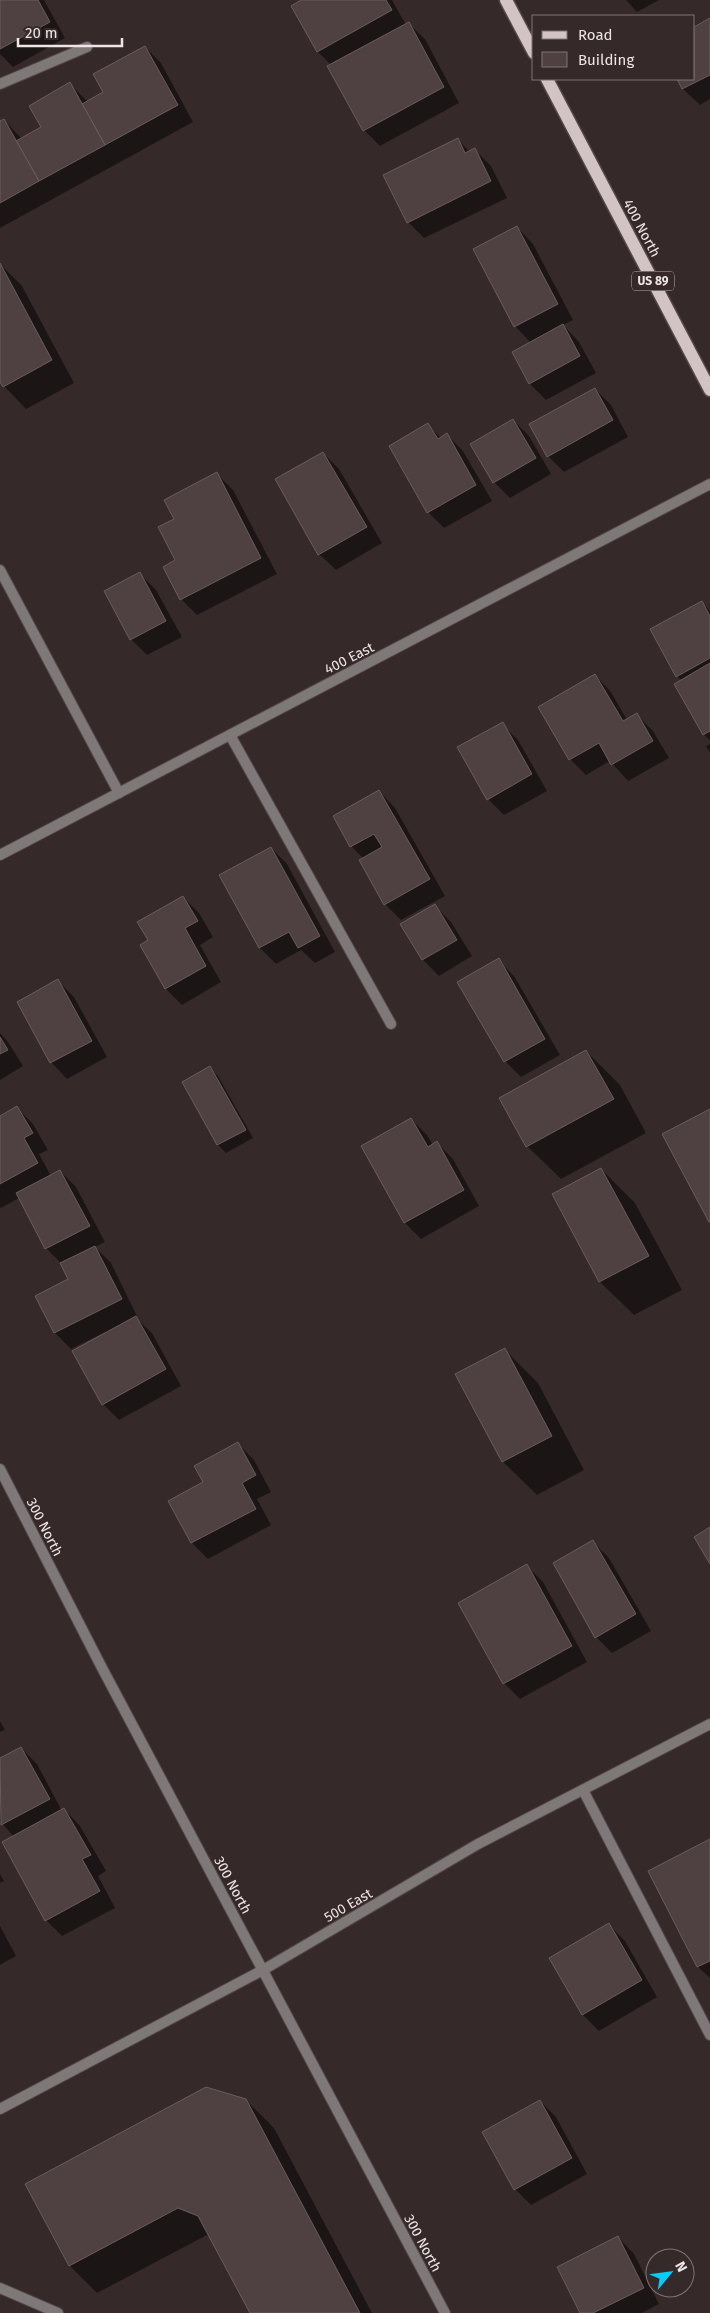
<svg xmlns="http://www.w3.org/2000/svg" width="710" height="2313" viewBox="0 0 710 2313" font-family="'Fira Sans',sans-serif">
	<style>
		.shadow { fill: #0007 }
		.building { fill: #4f4142; stroke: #6b5c5d }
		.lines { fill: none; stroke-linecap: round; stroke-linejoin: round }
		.service-casing { stroke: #534748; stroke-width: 12 }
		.minor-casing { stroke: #534748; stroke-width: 12 }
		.tertiary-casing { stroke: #534748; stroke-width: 12 }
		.primary-casing { stroke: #534748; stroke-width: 15 }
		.service { stroke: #7f7879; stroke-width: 10 }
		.minor { stroke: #7f7879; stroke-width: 10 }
		.tertiary { stroke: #7f7879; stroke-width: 10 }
		.primary { stroke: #d2c3c4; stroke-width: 12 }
		.labels { text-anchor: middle; stroke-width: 4; stroke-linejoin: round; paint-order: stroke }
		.shield { fill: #36292a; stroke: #b7adae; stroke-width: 1 }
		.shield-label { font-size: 12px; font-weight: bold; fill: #eee5e6 }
		.street-label { font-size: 14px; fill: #eee5e6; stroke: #36292a }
	</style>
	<rect width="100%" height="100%" fill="#36292a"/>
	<g class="shadow">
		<polygon points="0,0 44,0 65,38 13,67 0,54"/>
		<polygon points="303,0 392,0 406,25 408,23 425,39 459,103 380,146 364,130 331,65 318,52 292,6"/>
		<polygon points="626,0 659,0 637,12"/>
		<polygon points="710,20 710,99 700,105 683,89 678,79 694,79 694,28"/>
		<polygon points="145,47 161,63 193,122 0,228 0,123 4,120 22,139 43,128 70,84 88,102 105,93"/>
		<polygon points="458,140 470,152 475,150 491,166 507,198 424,238 408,222"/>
		<polygon points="517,227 533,244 573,320 563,325 579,342 596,373 546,400 530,384 513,352 531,343 515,326"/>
		<polygon points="0,264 22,286 74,383 26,409 4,386 0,380"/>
		<polygon points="595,389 611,405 628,437 564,472 548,456"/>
		<polygon points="513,420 529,436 551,474 510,498 494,482"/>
		<polygon points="428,425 441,438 447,435 463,451 492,501 444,528 428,512"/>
		<polygon points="323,453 339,469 382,543 336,570 319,554"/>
		<polygon points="217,474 233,490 277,574 197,615 181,599 176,561 176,519"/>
		<polygon points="140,574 156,590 182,637 147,655 131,639"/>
		<polygon points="702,602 710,611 710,740 704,735 675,685 682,681 677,676"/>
		<polygon points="595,675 611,692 627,720 637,715 653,731 669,758 628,781 610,761 586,775 570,759"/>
		<polygon points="502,724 518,740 547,791 504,815 488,799"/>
		<polygon points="710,744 710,753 706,746"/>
		<polygon points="379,791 395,808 445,896 401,920 385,904 360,860 364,859 351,846"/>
		<polygon points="271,848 287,864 335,952 315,963 301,950 276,964 260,948 221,876"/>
		<polygon points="183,897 199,913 213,937 200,945 221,982 182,1005 166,989 141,945 149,940"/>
		<polygon points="435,906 451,922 472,956 439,976 423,960"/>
		<polygon points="498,960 514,976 560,1055 521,1077 505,1061"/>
		<polygon points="58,981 74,997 107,1057 67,1079 51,1062"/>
		<polygon points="0,1033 8,1042 23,1066 0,1080"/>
		<polygon points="586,1051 620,1085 646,1133 561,1179 527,1146"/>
		<polygon points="210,1068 218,1076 253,1138 226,1153 218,1145 184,1082"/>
		<polygon points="17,1108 33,1124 48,1150 39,1154 51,1176 60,1171 76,1187 105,1242 95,1247 111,1263 137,1316 135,1317 152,1333 181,1386 119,1420 103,1404 105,1332 71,1349 55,1333 37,1296 70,1280 61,1263 46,1248 19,1198 1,1208 0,1207 0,1117"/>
		<polygon points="411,1119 427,1135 433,1145 437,1143 453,1159 479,1206 421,1239 405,1223 363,1146"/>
		<polygon points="601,1169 635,1203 682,1290 634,1315 600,1282 554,1194"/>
		<polygon points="504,1349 538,1383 584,1470 537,1495 503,1462 457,1375"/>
		<polygon points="238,1444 254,1460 271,1492 257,1499 271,1525 208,1559 192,1543 170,1501 204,1482"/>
		<polygon points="593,1542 609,1558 651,1631 612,1653 596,1637"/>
		<polygon points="527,1566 543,1582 587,1662 520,1699 504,1683"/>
		<polygon points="0,1721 5,1730 0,1732"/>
		<polygon points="21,1748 37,1764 62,1811 64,1809 80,1826 106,1871 98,1876 115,1908 62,1936 46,1920 4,1842 14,1837 0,1821 0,1759"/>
		<polygon points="710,1841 710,1978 698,1967 650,1871"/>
		<polygon points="0,1874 4,1881 0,1883"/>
		<polygon points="609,1925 625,1941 657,1997 599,2031 583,2015 551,1958"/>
		<polygon points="0,1926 16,1956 0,1965"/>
		<polygon points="246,2100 274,2128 372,2313 251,2313 210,2236 207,2235 97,2293 70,2266"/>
		<polygon points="540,2101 556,2117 587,2174 531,2205 515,2189"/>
		<polygon points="618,2237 634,2254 659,2304 642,2313 582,2313"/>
	</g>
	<g class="building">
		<polygon points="0,0 38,0 50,22 0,49"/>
		<polygon points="301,0 386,0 392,10 317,52 291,6"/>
		<polygon points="710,18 710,75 682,89 677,79 694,79 694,27"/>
		<polygon points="409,22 444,87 363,131 327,66"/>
		<polygon points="145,46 178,105 105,145 82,104 103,92 93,74"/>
		<polygon points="70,82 105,145 39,181 16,141 41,127 29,106"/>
		<polygon points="4,119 39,181 0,203 0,121"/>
		<polygon points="458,138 465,153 475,148 491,181 407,223 383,175"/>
		<polygon points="517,226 558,304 514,327 473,249"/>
		<polygon points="0,263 52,360 3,387 0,382"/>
		<polygon points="563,324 580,356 529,384 512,352"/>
		<polygon points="595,388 613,420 547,457 529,424"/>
		<polygon points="513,419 536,458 493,483 470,444"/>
		<polygon points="428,423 438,439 447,433 476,485 427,513 389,446"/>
		<polygon points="323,452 367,527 318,555 275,479"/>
		<polygon points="217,472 261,558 180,600 163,567 175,560 158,527 174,519 164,500"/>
		<polygon points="140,572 166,621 130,640 104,591"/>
		<polygon points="702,601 710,616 710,658 676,677 650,629"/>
		<polygon points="710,663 710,731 703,735 674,684"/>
		<polygon points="595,674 623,721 637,713 653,741 611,765 599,743 569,760 538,707"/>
		<polygon points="503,722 532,774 487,800 457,747"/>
		<polygon points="379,790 430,879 384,905 359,860 382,847 374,834 350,847 333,816"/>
		<polygon points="271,847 320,936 298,948 289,932 259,948 219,875"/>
		<polygon points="183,896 198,921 185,928 206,966 165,989 140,945 148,940 137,922"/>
		<polygon points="435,904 457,940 422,960 400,924"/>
		<polygon points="499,958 545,1039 504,1062 457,982"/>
		<polygon points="58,979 92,1041 50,1063 17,1002"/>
		<polygon points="0,1037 8,1050 0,1054"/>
		<polygon points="586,1050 614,1099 526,1147 499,1098"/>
		<polygon points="210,1066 246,1130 217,1145 182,1082"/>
		<polygon points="17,1106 33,1133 24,1138 38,1163 0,1184 0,1116"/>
		<polygon points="710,1109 710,1222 709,1222 662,1134"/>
		<polygon points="411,1118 428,1147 437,1141 464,1190 404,1223 361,1146"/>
		<polygon points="601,1168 649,1256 599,1282 552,1194"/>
		<polygon points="60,1170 90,1226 45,1249 16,1193"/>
		<polygon points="95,1246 122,1299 54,1333 35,1296 68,1279 60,1263"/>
		<polygon points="136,1316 166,1369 102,1405 72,1351"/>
		<polygon points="505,1348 552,1436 502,1462 455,1374"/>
		<polygon points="238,1442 256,1475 242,1483 256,1509 191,1543 168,1501 203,1482 194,1466"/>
		<polygon points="710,1527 710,1564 694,1537"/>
		<polygon points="593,1540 636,1614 595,1638 553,1563"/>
		<polygon points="527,1564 572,1646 503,1684 458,1603"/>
		<polygon points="21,1747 50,1799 1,1825 0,1758"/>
		<polygon points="64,1808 91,1855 82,1859 100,1891 45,1921 2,1842"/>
		<polygon points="710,1839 710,1961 697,1967 648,1871"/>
		<polygon points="609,1923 642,1980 582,2015 549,1958"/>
		<polygon points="206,2087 246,2099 360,2313 250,2313 198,2216 178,2208 69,2266 25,2184"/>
		<polygon points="540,2100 572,2158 514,2190 482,2132"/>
		<polygon points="618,2236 644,2288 593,2313 580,2313 557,2267"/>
	</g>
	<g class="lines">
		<defs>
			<g id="service">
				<polyline points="0,84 87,47"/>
				<polyline points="0,570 119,793"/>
				<polyline points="230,735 391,1024"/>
				<polyline points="583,1790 710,2035"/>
			</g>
			<g id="minor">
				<polyline points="0,855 710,484"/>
				<polyline points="0,1469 101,1666 445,2313"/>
			</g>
			<g id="tertiary">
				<polyline points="0,2109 263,1970 478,1844 710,1724"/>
				<polyline points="0,2288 58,2313"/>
			</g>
			<g id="primary">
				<polyline points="506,0 534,53"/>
				<polyline points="547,79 710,390"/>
			</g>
		</defs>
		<use href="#service" class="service-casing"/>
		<use href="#minor" class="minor-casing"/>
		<use href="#tertiary" class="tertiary-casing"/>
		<use href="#primary" class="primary-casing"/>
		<use href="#service" class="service"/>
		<use href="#minor" class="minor"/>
		<use href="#tertiary" class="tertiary"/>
		<use href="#primary" class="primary"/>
	</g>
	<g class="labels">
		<rect class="shield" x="632" y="271.5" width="42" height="19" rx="4"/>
		<g class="shield-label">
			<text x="653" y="285">US 89</text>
		</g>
		<g class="street-label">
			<text transform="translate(642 228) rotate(62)" y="5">400 North</text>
			<text transform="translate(349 658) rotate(-27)" y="5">400 East</text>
			<text transform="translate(45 1527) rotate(63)" y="5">300 North</text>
			<text transform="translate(233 1885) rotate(62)" y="5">300 North</text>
			<text transform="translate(348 1905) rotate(-30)" y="5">500 East</text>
			<text transform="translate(423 2243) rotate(62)" y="5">300 North</text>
		</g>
	</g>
	<rect x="532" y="15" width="162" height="65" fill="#36292a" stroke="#807475"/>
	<rect x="542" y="31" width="25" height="8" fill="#d2c3c4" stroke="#807475"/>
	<text x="578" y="40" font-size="15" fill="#eee5e6">Road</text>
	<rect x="542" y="52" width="25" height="15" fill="#4f4142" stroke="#807475"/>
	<text x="578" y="65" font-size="15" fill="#eee5e6">Building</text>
	<g transform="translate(670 2273) rotate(61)"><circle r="24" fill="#36292a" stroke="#807475"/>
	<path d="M0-4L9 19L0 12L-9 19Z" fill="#08cbfa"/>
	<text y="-8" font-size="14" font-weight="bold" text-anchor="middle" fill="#eee5e6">N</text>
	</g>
	<path d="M18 38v8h104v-8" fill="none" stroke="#eee5e6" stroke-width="2.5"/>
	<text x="25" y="38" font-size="15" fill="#eee5e6" stroke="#36292a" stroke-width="4" paint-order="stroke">20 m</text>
</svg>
